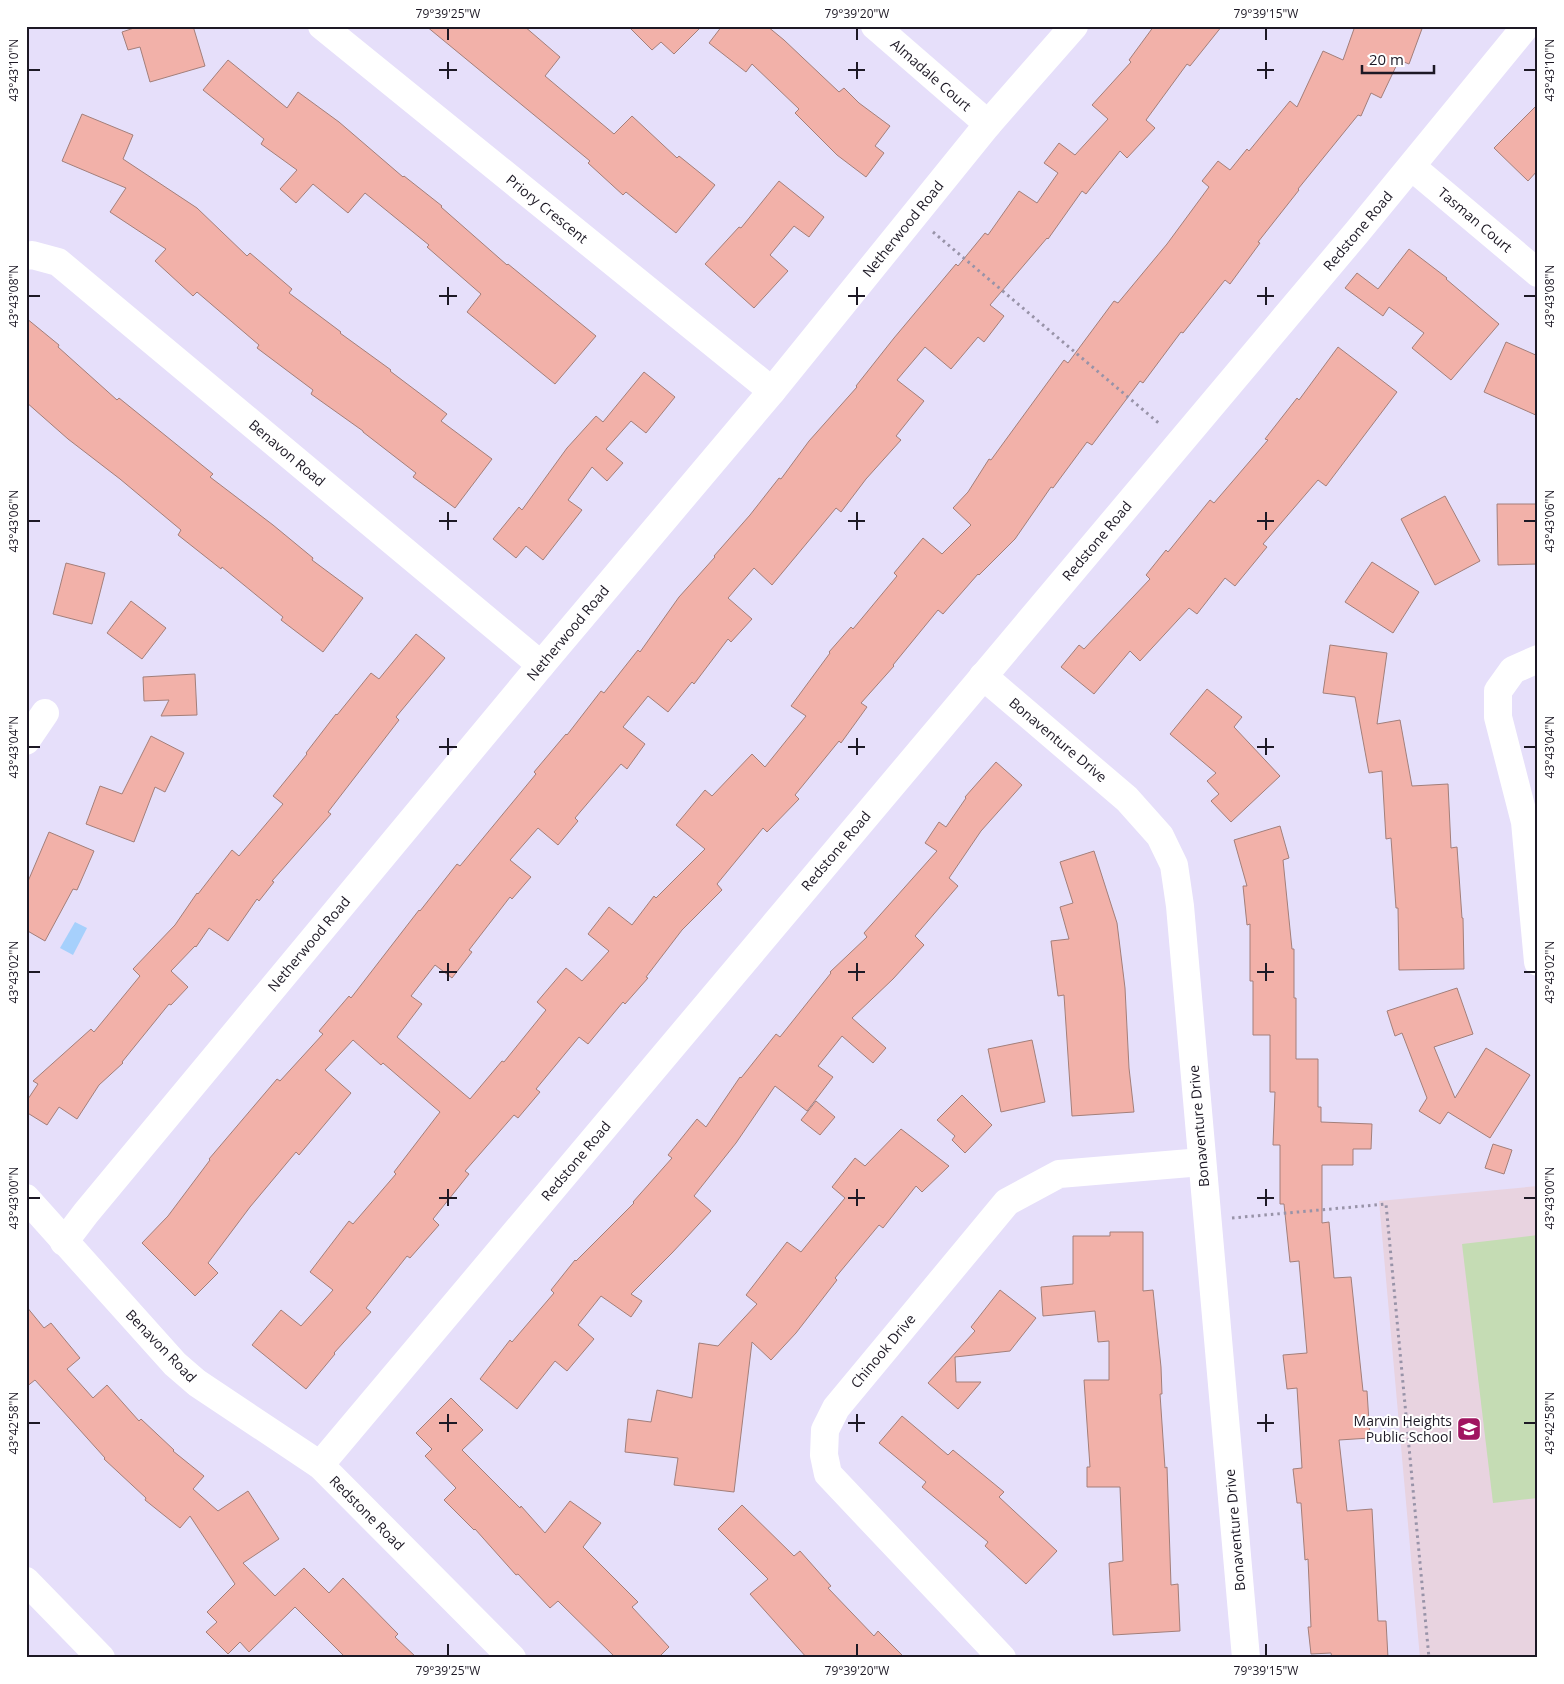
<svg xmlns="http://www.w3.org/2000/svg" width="1564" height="1684" viewBox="0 0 1564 1684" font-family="'Open Sans',sans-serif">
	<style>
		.education { fill: #e8d3e0 }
		.green { fill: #c5dcb4 }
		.water { fill: #a6d0fc }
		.building { fill: #f2b1a9; stroke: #a37f7a }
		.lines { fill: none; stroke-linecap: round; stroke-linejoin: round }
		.path { stroke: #9893a8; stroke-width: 3; stroke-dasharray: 2.5 4; stroke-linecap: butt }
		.minor { stroke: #fff; stroke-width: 28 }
		.major { stroke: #fff; stroke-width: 28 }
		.ticks { fill: none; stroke: #1d1925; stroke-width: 2 }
		.labels { text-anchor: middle; stroke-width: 4; stroke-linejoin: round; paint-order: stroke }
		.street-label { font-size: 14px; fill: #1d1925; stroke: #fff }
		.poi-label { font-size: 14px; fill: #1d1925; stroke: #fff; text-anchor: end }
		.neatline { fill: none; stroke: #1d1925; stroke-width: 2 }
		.ticks-label { font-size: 12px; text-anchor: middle; fill: #1d1925 }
	</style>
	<rect width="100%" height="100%" fill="#e6dffa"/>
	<polygon class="education" points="1538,1186 1538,1658 1420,1658 1379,1201"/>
	<polygon class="green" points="1538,1235 1538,1498 1493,1503 1462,1244"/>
	<polygon class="water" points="75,922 87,928 73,955 60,948"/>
	<g class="building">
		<polygon points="140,26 193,26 205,66 150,82 140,47 128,50 122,32"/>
		<polygon points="426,26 524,26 560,57 545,76 614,134 632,116 677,158 679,156 715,185 676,233 626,192 623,195 588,163 590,161"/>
		<polygon points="628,26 702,26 674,54 661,42 652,50"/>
		<polygon points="722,26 767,26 784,40 839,92 844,88 859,103 890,126 875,146 884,153 866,177 837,155 795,113 799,109 752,64 746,72 709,43"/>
		<polygon points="1154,26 1222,26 1190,66 1187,64 1146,120 1155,128 1127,158 1120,151 1086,194 1082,191 1048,239 1047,238 990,305 1004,316 984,342 978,337 951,369 925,347 897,380 924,401 896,436 901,440 866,479 841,512 836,508 772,585 754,568 728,598 752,619 731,642 728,639 694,684 692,682 668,712 648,696 623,727 645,744 627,769 621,764 575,818 578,821 558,845 538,828 510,860 531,877 512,899 510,897 469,950 472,952 452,978 435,965 411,996 422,1004 397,1037 470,1099 502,1061 504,1062 546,1010 537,1002 566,968 582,981 609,951 588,934 609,907 632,925 654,896 656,898 705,849 676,825 705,790 712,796 752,754 765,767 806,716 791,706 830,653 829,652 851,627 853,629 897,576 894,573 923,538 942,554 971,525 953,508 968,492 989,459 991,460 1064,360 1068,363 1114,301 1118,303 1167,244 1209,187 1202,181 1218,161 1230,170 1247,149 1249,151 1290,101 1297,107 1323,51 1343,60 1355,26 1423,26 1409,64 1399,60 1381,98 1371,93 1361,116 1358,115 1298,189 1299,190 1258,242 1260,243 1230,284 1225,280 1183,333 1181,332 1143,383 1140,381 1092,445 1087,442 1053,488 1051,487 1015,539 979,575 978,574 943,614 938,610 893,665 894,666 861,703 867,707 841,743 839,741 795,795 799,799 767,832 763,828 717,884 722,890 682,930 646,977 648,978 625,1004 623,1002 588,1044 579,1037 536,1089 540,1092 518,1118 514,1115 465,1171 469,1174 433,1219 439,1225 410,1258 407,1256 366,1308 371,1312 334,1353 335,1354 306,1389 252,1345 281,1310 301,1326 333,1290 310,1272 349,1221 353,1224 396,1174 394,1172 440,1112 383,1063 381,1065 353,1040 325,1070 351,1093 299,1155 296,1152 250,1207 208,1263 218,1273 195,1296 142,1243 168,1216 210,1160 209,1159 277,1079 280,1081 323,1034 319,1031 349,996 351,998 419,910 420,911 457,864 460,866 536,774 534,772 566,734 567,735 601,691 604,693 638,650 640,652 679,597 715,557 714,556 750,515 779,478 781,479 809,441 857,387 856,386 894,338 956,264 958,266 985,233 988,235 1019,191 1037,203 1058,173 1044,163 1059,143 1075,155 1108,119 1092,105 1131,62 1129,60"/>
		<polygon points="228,60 287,108 298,92 339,122 403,177 404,176 442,206 441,207 507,265 508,264 596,336 555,384 467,312 481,294 427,247 429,245 365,193 348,213 313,184 296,203 280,189 297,170 261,144 264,139 203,90"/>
		<polygon points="1538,104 1538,170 1528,181 1494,148"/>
		<polygon points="82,114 133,135 123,159 197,208 247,256 250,253 292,289 289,293 341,332 340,333 391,370 390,371 447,414 441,421 492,459 455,508 413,477 416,473 363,432 363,431 311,394 313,390 257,348 259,345 197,292 193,296 155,261 166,249 110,212 126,188 62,161"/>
		<polygon points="779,181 824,217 809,237 794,226 770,255 788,271 754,308 705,264 739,227 741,228"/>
		<polygon points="1409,249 1447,278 1446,279 1499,324 1451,380 1412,348 1424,333 1389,307 1383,316 1345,288 1357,273 1378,289"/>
		<polygon points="26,318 59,345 58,347 117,400 119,398 213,474 210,477 273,525 313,558 312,560 363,598 323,652 281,620 283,617 222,567 221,569 178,535 181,530 120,479 68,439 26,402"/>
		<polygon points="1506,342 1538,356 1538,416 1484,392"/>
		<polygon points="1338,347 1397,392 1326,486 1318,480 1263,544 1267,547 1235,586 1225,578 1197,614 1189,608 1140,661 1130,651 1094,694 1061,667 1079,645 1084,649 1150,579 1146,575 1166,550 1168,552 1210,500 1214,503 1268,440 1265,439 1297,398 1299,400"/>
		<polygon points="644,372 675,397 646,433 631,421 606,449 623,463 607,481 592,467 568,500 582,510 543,560 526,546 516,558 493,539 519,507 522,510 567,448 596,416 603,422"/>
		<polygon points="1445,496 1480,561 1435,585 1401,519"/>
		<polygon points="1497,504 1538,504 1538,564 1498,565"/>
		<polygon points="1372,562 1419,592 1393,633 1345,602"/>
		<polygon points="66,563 105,573 92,624 53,614"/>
		<polygon points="131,601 166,628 142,659 107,633"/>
		<polygon points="416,634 445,658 396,717 399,720 328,812 331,814 272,881 274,882 259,901 257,899 228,941 209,928 196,947 195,946 171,971 188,987 171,1005 169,1004 122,1062 123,1063 99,1085 77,1119 59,1107 47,1125 26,1112 26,1102 38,1084 33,1081 91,1029 94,1032 140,976 133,969 175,925 197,893 198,894 232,850 239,856 283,804 273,796 307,754 306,753 336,714 337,715 371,673 379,679"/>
		<polygon points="1330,645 1387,653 1377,724 1400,720 1412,786 1448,784 1451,848 1457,847 1462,918 1463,918 1464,969 1399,970 1398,908 1396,908 1391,838 1386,839 1382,771 1369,773 1355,697 1323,693"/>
		<polygon points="195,674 197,715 161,716 169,700 144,701 143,677"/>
		<polygon points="1207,689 1242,717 1234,727 1280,776 1231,822 1211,801 1219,794 1207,781 1216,773 1170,734"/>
		<polygon points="151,736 184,753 165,792 155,787 134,842 86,824 100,786 122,794"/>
		<polygon points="996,762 1022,785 981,831 949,878 958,886 915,936 924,945 893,979 852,1018 886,1048 873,1063 842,1036 818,1066 833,1077 807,1111 775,1086 736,1143 694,1196 711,1211 672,1253 631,1294 642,1301 631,1317 601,1296 578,1325 594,1339 567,1371 555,1361 517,1409 480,1379 510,1340 512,1342 554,1293 551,1290 575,1260 576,1261 634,1203 633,1202 672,1158 668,1155 697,1119 706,1127 740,1077 741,1078 776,1034 780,1037 831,973 830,972 867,937 864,933 937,851 925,843 939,822 946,827 966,798 965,797"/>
		<polygon points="1280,826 1289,858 1283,860 1292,949 1294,949 1294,998 1296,998 1296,1059 1318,1059 1318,1107 1321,1107 1321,1122 1372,1124 1371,1149 1353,1149 1353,1165 1322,1165 1322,1223 1329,1222 1334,1278 1351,1277 1363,1391 1367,1391 1370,1438 1339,1440 1347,1511 1372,1509 1378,1621 1386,1621 1388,1658 1332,1658 1331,1653 1311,1654 1308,1627 1311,1627 1308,1559 1305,1560 1301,1503 1297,1503 1293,1469 1302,1468 1297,1388 1287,1389 1283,1355 1307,1353 1299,1261 1290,1262 1284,1204 1280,1204 1280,1145 1273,1145 1275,1092 1270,1092 1270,1035 1253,1035 1253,981 1250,981 1250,924 1247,925 1243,886 1247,886 1234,840"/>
		<polygon points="49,832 94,851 77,890 73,889 45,941 26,930 26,886"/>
		<polygon points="1094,851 1117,923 1125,988 1129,1068 1134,1112 1072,1116 1064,995 1058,996 1051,941 1069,939 1060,907 1073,903 1060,862"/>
		<polygon points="1457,988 1473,1034 1434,1047 1455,1098 1486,1048 1530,1075 1490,1138 1448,1112 1440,1124 1419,1111 1427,1098 1402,1033 1395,1036 1387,1011"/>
		<polygon points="1032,1040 1045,1102 1001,1112 988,1049"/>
		<polygon points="962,1095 992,1125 965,1153 952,1140 955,1136 937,1120"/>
		<polygon points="816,1101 835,1117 820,1135 801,1120"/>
		<polygon points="901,1129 949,1166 922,1192 916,1186 883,1228 879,1225 835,1278 837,1280 796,1333 771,1360 752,1342 734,1492 674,1485 678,1458 625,1452 628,1419 651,1422 657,1390 692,1398 699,1343 718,1346 757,1304 746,1295 787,1242 801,1252 845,1198 832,1187 855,1158 865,1166"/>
		<polygon points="1493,1144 1512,1150 1504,1174 1485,1168"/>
		<polygon points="1110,1232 1143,1232 1143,1291 1153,1290 1161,1367 1162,1394 1160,1394 1165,1468 1167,1467 1171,1585 1178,1584 1180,1631 1113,1635 1109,1563 1123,1561 1120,1487 1087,1487 1087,1467 1090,1467 1084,1380 1109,1380 1109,1341 1098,1342 1095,1311 1043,1316 1041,1287 1073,1284 1073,1236 1110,1236"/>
		<polygon points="1000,1290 1036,1318 1010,1351 955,1357 956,1382 981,1382 958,1409 928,1383 975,1331 971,1327"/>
		<polygon points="26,1306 44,1328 51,1323 80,1358 67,1369 93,1398 107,1385 139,1421 141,1419 174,1450 173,1451 204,1476 193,1489 218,1511 248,1491 279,1539 243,1563 275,1596 304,1568 329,1593 343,1578 398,1634 395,1637 417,1658 346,1658 295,1607 249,1652 240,1642 228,1654 206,1632 217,1622 207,1612 235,1584 190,1516 180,1528 145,1500 146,1498 104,1459 105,1458 35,1380 26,1387"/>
		<polygon points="451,1398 483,1430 462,1450 520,1508 521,1506 545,1533 570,1501 601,1523 583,1547 638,1602 632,1607 669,1647 658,1658 616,1658 558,1601 550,1608 518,1574 516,1575 475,1529 474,1530 444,1500 456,1488 425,1456 432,1449 416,1433"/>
		<polygon points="902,1416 948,1455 953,1450 1004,1492 999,1497 1057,1551 1026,1584 985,1546 988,1542 922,1487 926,1482 879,1443"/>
		<polygon points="742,1505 794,1556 800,1551 831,1586 828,1588 874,1636 878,1631 905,1658 807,1658 750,1594 768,1579 718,1529"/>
	</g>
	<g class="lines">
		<g class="path">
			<polyline points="933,232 1161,425"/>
			<polyline points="1232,1218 1386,1204 1429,1658"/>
		</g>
		<g class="minor">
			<polyline points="322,26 772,391"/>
			<polyline points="875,26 988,124"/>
			<polyline points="1412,167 1538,273"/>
			<polyline points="26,256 32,255 58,262 541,665"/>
			<polyline points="1538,659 1513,670 1498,691 1498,717 1525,822 1538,962"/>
			<polyline points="983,676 1127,799 1160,836 1174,865 1180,906 1246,1658"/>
			<polyline points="26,741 45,713"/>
			<polyline points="26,1198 175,1364 197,1383 320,1465 512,1658"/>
			<polyline points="64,1242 86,1213 541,665 772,391 988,124 1074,26"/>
			<polyline points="320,1465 1358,231 1526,26"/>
			<polyline points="1002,1658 828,1474 824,1455 825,1430 836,1408 1007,1202 1059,1174 1202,1162"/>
		</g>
		<polyline class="major" points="26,1581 101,1658"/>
	</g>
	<path class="ticks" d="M448,28V40M857,28V40M1266,28V40M448,62V79M857,62V79M1266,62V79M28,70H40M439,70H457M848,70H865M1257,70H1274M1524,70H1536M448,287V305M857,287V305M1266,287V305M28,296H40M439,296H457M848,296H865M1257,296H1274M1524,296H1536M448,512V530M857,512V530M1266,512V530M28,521H40M439,521H457M848,521H865M1257,521H1274M1524,521H1536M448,738V755M857,738V755M1266,738V755M28,747H40M439,747H457M848,747H865M1257,747H1274M1524,747H1536M448,963V981M857,963V981M1266,963V981M28,972H40M439,972H457M848,972H865M1257,972H1274M1524,972H1536M448,1189V1206M857,1189V1206M1266,1189V1206M28,1198H40M439,1198H457M848,1198H865M1257,1198H1274M1524,1198H1536M448,1414V1432M857,1414V1432M1266,1414V1432M28,1423H40M439,1423H457M848,1423H865M1257,1423H1274M1524,1423H1536M448,1644V1656M857,1644V1656M1266,1644V1656"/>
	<defs>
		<symbol id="school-square" viewBox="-11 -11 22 22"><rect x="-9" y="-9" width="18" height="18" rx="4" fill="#a01560" stroke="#fff"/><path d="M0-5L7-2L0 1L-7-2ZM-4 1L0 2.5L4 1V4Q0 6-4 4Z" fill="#fff"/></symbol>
	</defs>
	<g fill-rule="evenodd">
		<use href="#school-square" x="1455" y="1415" width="28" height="28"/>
	</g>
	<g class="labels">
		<g class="street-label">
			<text transform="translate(931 75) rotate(41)" y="5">Almadale Court</text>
			<text transform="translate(547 209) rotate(39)" y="5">Priory Crescent</text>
			<text transform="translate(1475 220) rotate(40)" y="5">Tasman Court</text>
			<text transform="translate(903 229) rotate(-51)" y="5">Netherwood Road</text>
			<text transform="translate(1358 231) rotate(-50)" y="5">Redstone Road</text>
			<text transform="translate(287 453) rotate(40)" y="5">Benavon Road</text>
			<text transform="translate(1097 541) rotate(-50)" y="5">Redstone Road</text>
			<text transform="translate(568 633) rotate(-50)" y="5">Netherwood Road</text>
			<text transform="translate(1058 740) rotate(40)" y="5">Bonaventure Drive</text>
			<text transform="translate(836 851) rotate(-50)" y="5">Redstone Road</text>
			<text transform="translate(309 944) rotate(-50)" y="5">Netherwood Road</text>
			<text transform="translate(1199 1126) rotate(-95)" y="5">Bonaventure Drive</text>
			<text transform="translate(576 1161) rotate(-50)" y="5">Redstone Road</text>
			<text transform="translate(161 1346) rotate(46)" y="5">Benavon Road</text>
			<text transform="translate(883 1351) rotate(-50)" y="5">Chinook Drive</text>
			<text transform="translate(367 1513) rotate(45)" y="5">Redstone Road</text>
			<text transform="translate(1235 1530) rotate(-95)" y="5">Bonaventure Drive</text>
		</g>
		<g class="poi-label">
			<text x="1452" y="1426">Marvin Heights<tspan x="1452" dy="16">Public School</tspan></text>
		</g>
	</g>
	<rect width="1564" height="1684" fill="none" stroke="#ffffff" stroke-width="55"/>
	<path d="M1362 65v8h72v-8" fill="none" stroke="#1d1925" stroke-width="2.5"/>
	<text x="1369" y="65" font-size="15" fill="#1d1925" stroke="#ffffff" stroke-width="4" paint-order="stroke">20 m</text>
	<rect x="28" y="28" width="1508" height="1628" class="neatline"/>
	<g class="ticks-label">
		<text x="448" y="18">79°39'25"W</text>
		<text x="857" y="18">79°39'20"W</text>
		<text x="1266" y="18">79°39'15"W</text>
		<text transform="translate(14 70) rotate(-90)" y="4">43°43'10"N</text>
		<text transform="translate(1550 70) rotate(-90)" y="4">43°43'10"N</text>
		<text transform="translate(14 296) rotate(-90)" y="4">43°43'08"N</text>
		<text transform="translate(1550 296) rotate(-90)" y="4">43°43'08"N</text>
		<text transform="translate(14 521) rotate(-90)" y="4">43°43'06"N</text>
		<text transform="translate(1550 521) rotate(-90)" y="4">43°43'06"N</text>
		<text transform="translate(14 747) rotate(-90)" y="4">43°43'04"N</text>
		<text transform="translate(1550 747) rotate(-90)" y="4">43°43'04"N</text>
		<text transform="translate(14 972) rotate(-90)" y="4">43°43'02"N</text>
		<text transform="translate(1550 972) rotate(-90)" y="4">43°43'02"N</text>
		<text transform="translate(14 1198) rotate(-90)" y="4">43°43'00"N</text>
		<text transform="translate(1550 1198) rotate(-90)" y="4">43°43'00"N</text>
		<text transform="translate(14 1423) rotate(-90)" y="4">43°42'58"N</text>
		<text transform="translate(1550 1423) rotate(-90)" y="4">43°42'58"N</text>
		<text x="448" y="1675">79°39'25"W</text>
		<text x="857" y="1675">79°39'20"W</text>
		<text x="1266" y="1675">79°39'15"W</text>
	</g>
</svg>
